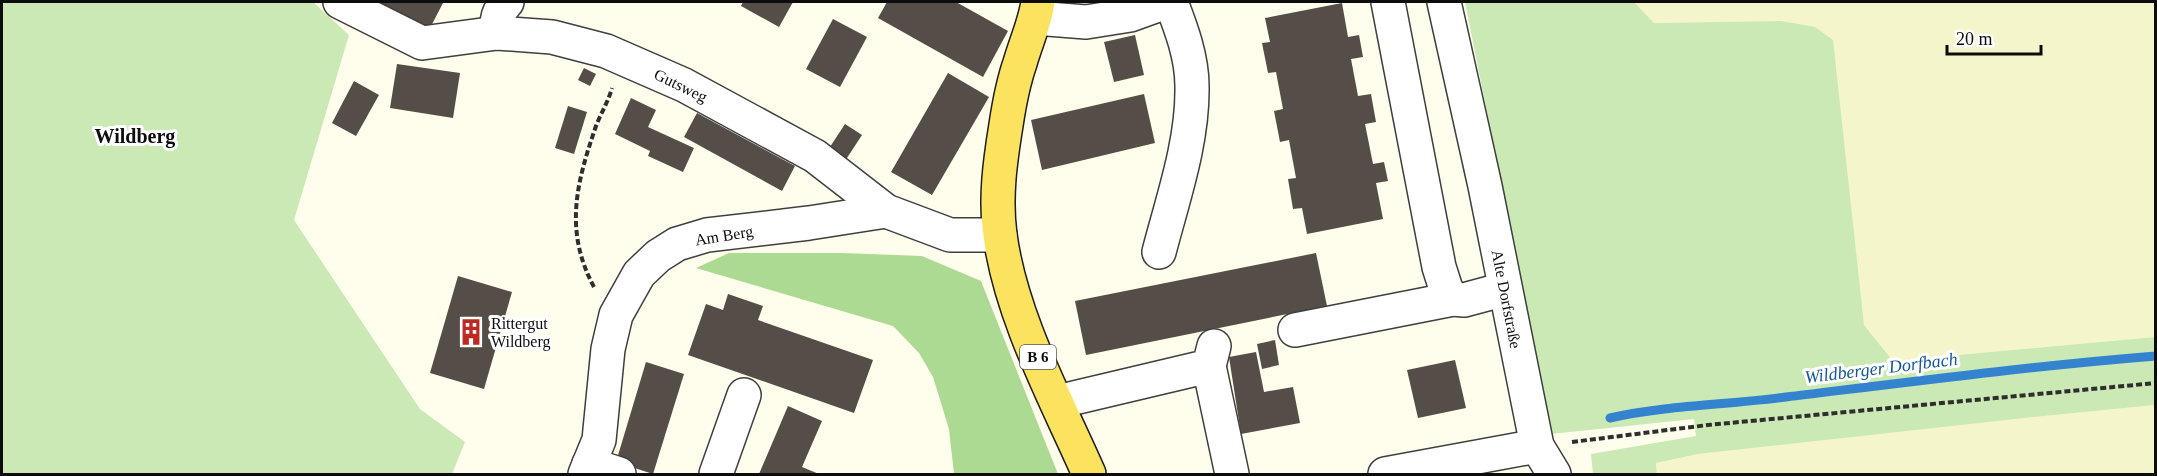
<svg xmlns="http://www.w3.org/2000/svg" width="2157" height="476" viewBox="0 0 2157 476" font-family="'Times New Roman',serif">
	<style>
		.farmland { fill: #f5f5cb }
		.green { fill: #cbe9b4 }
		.forest { fill: #adda93 }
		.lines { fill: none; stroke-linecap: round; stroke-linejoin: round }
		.stream { stroke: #3483cf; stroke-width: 9 }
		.building { fill: #554e48 }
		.minor-casing { stroke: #3f3f3f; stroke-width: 36 }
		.major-casing { stroke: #1d1d1d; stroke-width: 36 }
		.path { stroke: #2e2e2e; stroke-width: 4; stroke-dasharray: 6 3; stroke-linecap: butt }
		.minor { stroke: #fff; stroke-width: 33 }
		.major { stroke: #fbe35f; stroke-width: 33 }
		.labels { text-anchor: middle; stroke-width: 6; stroke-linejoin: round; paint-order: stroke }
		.shield { fill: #fff; stroke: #555; stroke-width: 1.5 }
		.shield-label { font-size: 15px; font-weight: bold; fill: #0c0c0c }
		.street-label { font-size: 16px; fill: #0c0c0c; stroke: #fff }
		.poi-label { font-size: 16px; fill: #0c0c0c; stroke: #fff; text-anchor: start }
		.water-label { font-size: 18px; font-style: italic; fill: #14569f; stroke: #fff }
		.quarter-label { font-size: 20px; font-weight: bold; fill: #0c0c0c; stroke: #fff }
	</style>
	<rect width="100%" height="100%" fill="#fffdeb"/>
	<g class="farmland">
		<polygon points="1634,2 2155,2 2155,337 1893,361 1864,325 1781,21 1654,23"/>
		<polygon points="2155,405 2155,474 1657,474 1656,463 1698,454 2044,416"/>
	</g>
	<g class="green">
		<polygon points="2,2 313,2 349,35 294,220 420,409 465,442 452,474 2,474"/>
		<polygon points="1465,2 1634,2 1654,23 1781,21 1815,27 1833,40 1864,325 1893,361 2155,337 2155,405 2044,416 1698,454 1656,463 1657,474 1593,474 1591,454 1696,436 1694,419 1551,434"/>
	</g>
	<polygon class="forest" points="729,253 842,253 922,256 981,281 1058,474 954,474 949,429 933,377 919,353 893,326 696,268"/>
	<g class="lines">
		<path class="stream" d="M1610,418C1668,405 1727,405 1786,397C1909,382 2032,366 2156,356"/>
	</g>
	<g class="building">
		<polygon points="369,2 441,2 443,3 428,32"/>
		<polygon points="743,2 793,2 779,27 741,6"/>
		<polygon points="887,2 956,2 1008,31 983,77 878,18"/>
		<polygon points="1342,3 1348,37 1359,35 1363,57 1351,59 1358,96 1371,94 1376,122 1365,124 1373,164 1384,162 1388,181 1376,183 1383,219 1307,234 1302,208 1293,209 1288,179 1296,178 1289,140 1280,142 1274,111 1283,109 1276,72 1268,73 1262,43 1270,42 1265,18"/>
		<polygon points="833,19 867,37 840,87 806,69"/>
		<polygon points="1135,35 1144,75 1114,82 1104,42"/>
		<polygon points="397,64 460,73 453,118 390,108"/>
		<polygon points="584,68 596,74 590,86 578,80"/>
		<polygon points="948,73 989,97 932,195 891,172"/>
		<polygon points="354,81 379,95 356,136 332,123"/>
		<polygon points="1144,94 1155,143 1042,170 1031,120"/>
		<polygon points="631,98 656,110 648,127 694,148 683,172 648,156 650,151 615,134"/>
		<polygon points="568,106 587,112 574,154 555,148"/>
		<polygon points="697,113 795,166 782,191 684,137"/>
		<polygon points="845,124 862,135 845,161 828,150"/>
		<polygon points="1316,253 1327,306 1086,355 1075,301"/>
		<polygon points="458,276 512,292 484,389 430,373"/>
		<polygon points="728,294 763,306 758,320 873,360 854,413 688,355 706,304 723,310"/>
		<polygon points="1275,340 1279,365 1262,369 1257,344"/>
		<polygon points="1256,352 1264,392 1293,387 1300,423 1241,434 1229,357"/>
		<polygon points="1455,360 1466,408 1418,418 1407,370"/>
		<polygon points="646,362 684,374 653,474 616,462"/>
		<polygon points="788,406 822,421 802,467 819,474 759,474"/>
	</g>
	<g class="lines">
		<defs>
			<g id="minor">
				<polyline points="340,2 422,43 497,33 552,37 606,51 684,85 815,156 886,211 950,235 1000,235"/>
				<polyline points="1388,2 1439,267 1446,289 1453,299 1464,300 1505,289"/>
				<polyline points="1444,2 1485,186 1537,446 1554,474"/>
				<polyline points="1035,18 1086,22 1130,15 1166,2"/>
				<path d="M497,33C496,20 498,11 507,2"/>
				<path d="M1159,252C1173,198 1193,142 1192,86C1192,57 1181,28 1171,2"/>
				<polyline points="1295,330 1453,299"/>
				<polyline points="1209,366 1232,474"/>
				<polyline points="1057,402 1209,366 1214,346"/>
				<polyline points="589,464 619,474"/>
				<polyline points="585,474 599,440 608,349 616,315 639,274 658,256 677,244 707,235 809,223 886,211"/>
				<polyline points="716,474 744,395"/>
				<polyline points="1385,474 1537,446"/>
			</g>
			<path id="major" d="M1038,2C1035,23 1026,42 1020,63C1013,83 1009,105 1006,125C1000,162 995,198 1000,235C1011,317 1056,399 1089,474"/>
		</defs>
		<use href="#minor" class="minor-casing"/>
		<use href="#major" class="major-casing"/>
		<g class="path">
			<path d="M594,287C564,231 576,184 596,126C601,113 608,102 612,88"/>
			<polyline points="1572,442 1708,425 2156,383"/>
		</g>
		<use href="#minor" class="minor"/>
		<use href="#major" class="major"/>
	</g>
	<defs>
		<symbol id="building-bare" viewBox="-9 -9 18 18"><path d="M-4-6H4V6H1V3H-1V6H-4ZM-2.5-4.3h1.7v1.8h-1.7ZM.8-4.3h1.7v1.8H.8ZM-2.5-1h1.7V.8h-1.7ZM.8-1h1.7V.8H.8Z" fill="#be2922" stroke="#fff" stroke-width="2.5" paint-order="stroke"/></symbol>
	</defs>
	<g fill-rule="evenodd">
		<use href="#building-bare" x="452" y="313" width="38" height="38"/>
	</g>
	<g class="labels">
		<rect class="shield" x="1020" y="345" width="36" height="24" rx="4.5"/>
		<g class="shield-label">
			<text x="1038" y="362">B 6</text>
		</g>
		<g class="street-label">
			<text transform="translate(681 85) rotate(26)" y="6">Gutsweg</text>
			<text transform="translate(724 235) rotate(-9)" y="6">Am Berg</text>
			<text transform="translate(1507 299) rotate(79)" y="6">Alte Dorfstraße</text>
		</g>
		<g class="poi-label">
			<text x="491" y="329">Rittergut<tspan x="491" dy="18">Wildberg</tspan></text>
		</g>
		<g class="water-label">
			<text transform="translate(1881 368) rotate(-7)" y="6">Wildberger Dorfbach</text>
		</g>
		<g class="quarter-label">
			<text x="135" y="143">Wildberg</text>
		</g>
	</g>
	<rect width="2157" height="476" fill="none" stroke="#0c0c0c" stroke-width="6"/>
	<path d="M1947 45v9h94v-9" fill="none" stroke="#0c0c0c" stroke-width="3"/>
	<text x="1956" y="45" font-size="18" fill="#0c0c0c" stroke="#ffffff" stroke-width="4.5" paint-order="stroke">20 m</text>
</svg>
